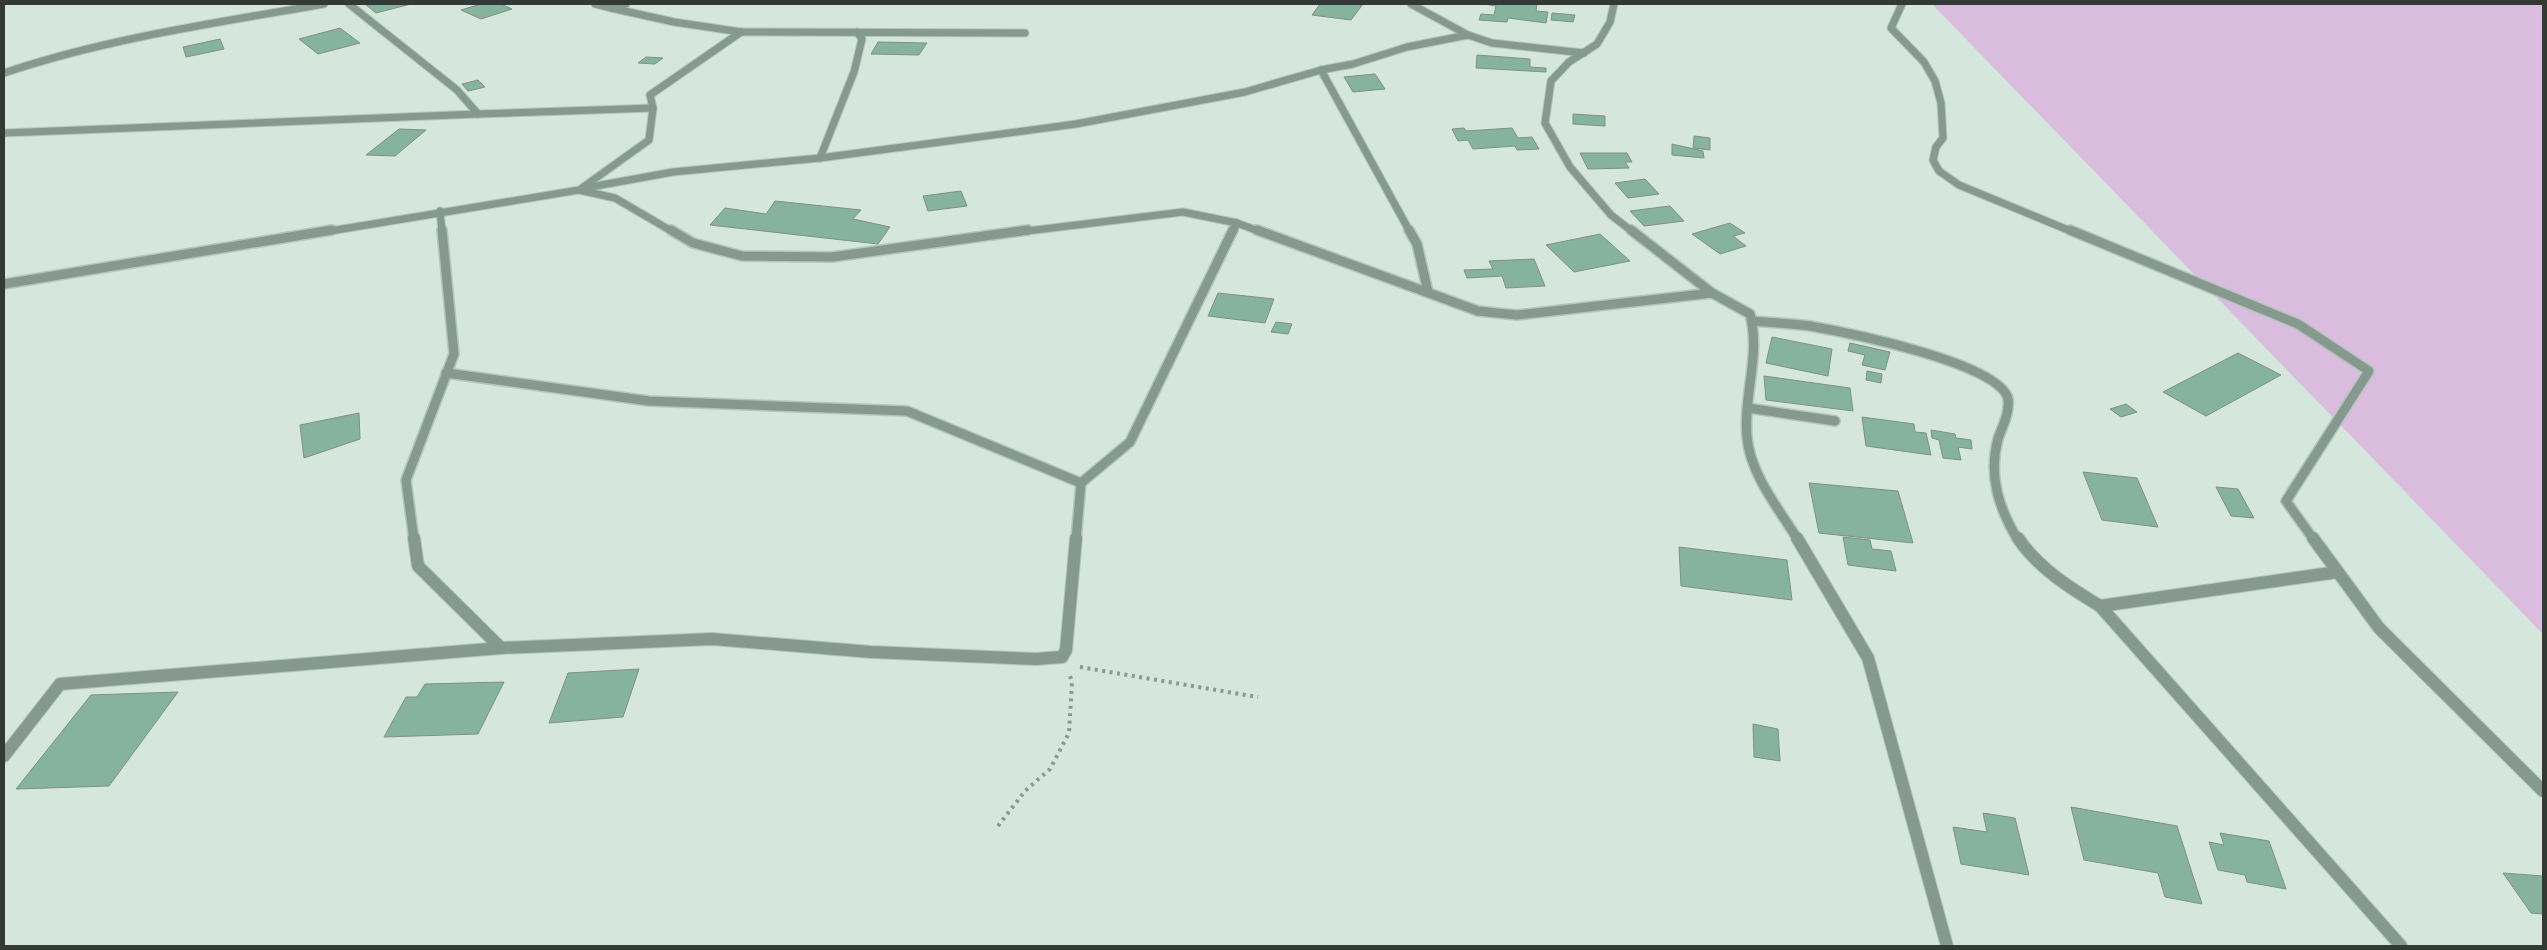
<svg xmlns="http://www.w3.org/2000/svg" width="2547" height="950" viewBox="0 0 2547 950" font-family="'Archivo Narrow',sans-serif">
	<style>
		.green { fill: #dabdde }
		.building { fill: #86b39d; stroke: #809087 }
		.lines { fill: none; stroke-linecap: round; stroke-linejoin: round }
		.service-far1-casing { stroke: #b5c4bc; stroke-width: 9 }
		.service-casing { stroke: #b5c4bc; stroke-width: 12 }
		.minor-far2-casing { stroke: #b5c4bc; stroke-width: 9 }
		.minor-far1-casing { stroke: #b5c4bc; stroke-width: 12 }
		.minor-casing { stroke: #b5c4bc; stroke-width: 14 }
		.tertiary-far2-casing { stroke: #b5c4bc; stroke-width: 9 }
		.tertiary-far1-casing { stroke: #b5c4bc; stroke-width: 12 }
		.tertiary-casing { stroke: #b5c4bc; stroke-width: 14 }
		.path { stroke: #8c9992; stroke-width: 4; stroke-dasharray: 3 4.5; stroke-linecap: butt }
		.service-far1 { stroke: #85998f; stroke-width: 7 }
		.service { stroke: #85998f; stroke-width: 9 }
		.minor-far2 { stroke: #85998f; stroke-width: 7 }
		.minor-far1 { stroke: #85998f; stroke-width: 9 }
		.minor { stroke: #85998f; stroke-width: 12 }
		.tertiary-far2 { stroke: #85998f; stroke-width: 7 }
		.tertiary-far1 { stroke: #85998f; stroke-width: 9 }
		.tertiary { stroke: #85998f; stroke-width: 12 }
	</style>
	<rect width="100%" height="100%" fill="#d5e6dd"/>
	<polygon class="green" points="1932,4 2543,4 2543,634"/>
	<g class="building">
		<polygon points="365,4 411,4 376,13"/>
		<polygon points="481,4 501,4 512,9 481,19 461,10"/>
		<polygon points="1320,4 1363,4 1351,20 1312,15"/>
		<polygon points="1484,4 1537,4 1536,11 1548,12 1546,23 1508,18 1507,22 1479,20 1481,14 1494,15 1496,6"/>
		<polygon points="1552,13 1575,15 1573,22 1551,20"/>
		<polygon points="340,28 360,43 318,54 299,39"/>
		<polygon points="220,39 224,49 186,57 183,47"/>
		<polygon points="878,42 927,43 919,55 871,54"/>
		<polygon points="1477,55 1530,59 1530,67 1546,68 1546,72 1476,68"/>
		<polygon points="646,57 663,58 655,64 638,63"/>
		<polygon points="1375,74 1385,89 1353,92 1344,77"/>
		<polygon points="478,80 485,87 468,91 462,84"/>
		<polygon points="1573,114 1605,116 1605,126 1573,124"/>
		<polygon points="1464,128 1466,131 1512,128 1518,138 1532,137 1539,149 1517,150 1515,146 1473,149 1468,140 1458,141 1452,129"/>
		<polygon points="399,129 426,130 395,156 366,155"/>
		<polygon points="1694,136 1710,138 1710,150 1693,148"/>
		<polygon points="1672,144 1703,151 1704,158 1672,155"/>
		<polygon points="1580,153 1627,153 1632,162 1625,162 1629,168 1588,169"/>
		<polygon points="1645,179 1659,194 1628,198 1615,183"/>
		<polygon points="961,191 967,206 928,211 923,196"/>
		<polygon points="775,201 861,210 853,219 890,227 878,244 710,225 725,208 766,214"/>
		<polygon points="1670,206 1684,221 1644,226 1630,211"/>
		<polygon points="1730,223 1745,233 1733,236 1746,246 1720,254 1692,234"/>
		<polygon points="1600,234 1630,261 1574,272 1546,245"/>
		<polygon points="1534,259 1545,286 1506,288 1502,276 1467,278 1464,270 1493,269 1489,261"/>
		<polygon points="1218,293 1274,299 1265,323 1208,316"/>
		<polygon points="1276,322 1292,324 1288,334 1271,332"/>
		<polygon points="1772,337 1832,349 1828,376 1766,363"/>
		<polygon points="1850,343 1890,352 1885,370 1862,365 1865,355 1848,351"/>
		<polygon points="2238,353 2281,375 2206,416 2163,392"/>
		<polygon points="1867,371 1882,374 1881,383 1866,380"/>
		<polygon points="1764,376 1850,388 1853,411 1766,400"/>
		<polygon points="2126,404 2137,412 2121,417 2110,409"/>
		<polygon points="359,413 360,439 304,458 300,425"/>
		<polygon points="1862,417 1914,424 1915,432 1926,433 1931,455 1866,446"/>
		<polygon points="1931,430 1955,434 1956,438 1971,440 1972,449 1958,447 1961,460 1943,458 1939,440 1932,438"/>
		<polygon points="2083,472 2137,478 2158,527 2102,520"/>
		<polygon points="1809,483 1898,491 1913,543 1819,533"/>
		<polygon points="2216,487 2238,489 2254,518 2231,516"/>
		<polygon points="1843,537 1870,540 1872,549 1891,551 1896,571 1848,565"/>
		<polygon points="1679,547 1787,560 1792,600 1681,586"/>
		<polygon points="639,669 623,717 549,723 568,673"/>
		<polygon points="504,682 478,734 384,737 406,697 417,697 425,684"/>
		<polygon points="178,692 109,786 16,789 91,695"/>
		<polygon points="1753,724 1778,729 1780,761 1754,757"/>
		<polygon points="2071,807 2177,826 2202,904 2165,897 2158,873 2084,860"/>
		<polygon points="1983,813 2015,818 2029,875 1961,864 1953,827 1987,832"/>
		<polygon points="2220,833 2269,841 2286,889 2247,882 2245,875 2218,870 2209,842 2224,845"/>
		<polygon points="2503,873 2543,876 2543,914 2531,913"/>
	</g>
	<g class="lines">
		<defs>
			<polyline id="service-far1" points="1321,70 1410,232"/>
			<polyline id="service" points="1409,230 1417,244 1428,292"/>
			<g id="minor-far2">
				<polyline points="595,4 611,8 626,4"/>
				<polyline points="1411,4 1468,35 1492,43 1584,53"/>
				<polyline points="1902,4 1891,28 1924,62 1935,81 1941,103 1943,138 1936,147 1933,160 1939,171 1959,185 2073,232"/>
				<polyline points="611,8 674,22 741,32 1025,33"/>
				<path d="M4,73C108,38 216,23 324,4"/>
				<polyline points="478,114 653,108 650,95 741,32"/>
				<polyline points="4,133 478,114 457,90 349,4"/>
				<polyline points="820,158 854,72 862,39 857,32"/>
				<polyline points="582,188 649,140 653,108"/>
				<polyline points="585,188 673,172 820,158 1076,124 1245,92 1321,70 1353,64 1407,47 1468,35"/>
				<polyline points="440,211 442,232"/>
				<polyline points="324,232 579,190 615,198 673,232"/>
				<polyline points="1019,232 1183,212 1237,223 1261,232"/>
				<polyline points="1233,232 1237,223"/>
			</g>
			<g id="minor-far1">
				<polyline points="671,230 693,243 742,256 832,257 1028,230"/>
				<polyline points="1257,230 1478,311 1517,315 1712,293"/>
				<polyline points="2070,230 2298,324 2369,371 2286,501 2314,540"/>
				<polyline points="4,284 332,230"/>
				<path d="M1753,321C1772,323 1791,323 1810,326C1844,332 2001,363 2008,399C2010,413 2002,427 1998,439C1988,476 1999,509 2018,540"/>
				<polyline points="446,373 649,401 907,411 1081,483 1076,540"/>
				<polyline points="1748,408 1835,421"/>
				<polyline points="1081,483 1130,442 1233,230"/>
				<polyline points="414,540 406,480 454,354 442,230"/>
			</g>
			<g id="minor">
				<polyline points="414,538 418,566 501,648"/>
				<path d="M2018,538C2038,568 2070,588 2100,606L2401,946"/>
				<polyline points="2313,538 2379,628 2543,791"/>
				<polyline points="2100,606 2338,572"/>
				<polyline points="4,756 60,684 501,648 712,639 871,652 1036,659 1062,657 1066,650 1076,538"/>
			</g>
			<polyline id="tertiary-far2" points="1614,4 1610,22 1597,44 1569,62 1551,81 1545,123 1570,167 1611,215 1633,232"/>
			<path id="tertiary-far1" d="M1631,230L1712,293L1750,314C1761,356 1743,395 1747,437C1750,474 1779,509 1798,540"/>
			<polyline id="tertiary" points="1797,538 1868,658 1947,946"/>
		</defs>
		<use href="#service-far1" class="service-far1-casing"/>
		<use href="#service" class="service-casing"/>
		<use href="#minor-far2" class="minor-far2-casing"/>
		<use href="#minor-far1" class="minor-far1-casing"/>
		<use href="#minor" class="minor-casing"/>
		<use href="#tertiary-far2" class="tertiary-far2-casing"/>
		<use href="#tertiary-far1" class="tertiary-far1-casing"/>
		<use href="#tertiary" class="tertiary-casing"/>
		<g class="path">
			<polyline points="1080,667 1258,697"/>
			<polyline points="998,826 1025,791 1050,769 1069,733 1072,682 1070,676"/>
		</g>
		<use href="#service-far1" class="service-far1"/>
		<use href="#service" class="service"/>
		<use href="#minor-far2" class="minor-far2"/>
		<use href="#minor-far1" class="minor-far1"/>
		<use href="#minor" class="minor"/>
		<use href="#tertiary-far2" class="tertiary-far2"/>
		<use href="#tertiary-far1" class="tertiary-far1"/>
		<use href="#tertiary" class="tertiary"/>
	</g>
	<rect width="2547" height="950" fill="none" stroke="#333a36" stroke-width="10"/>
</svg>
